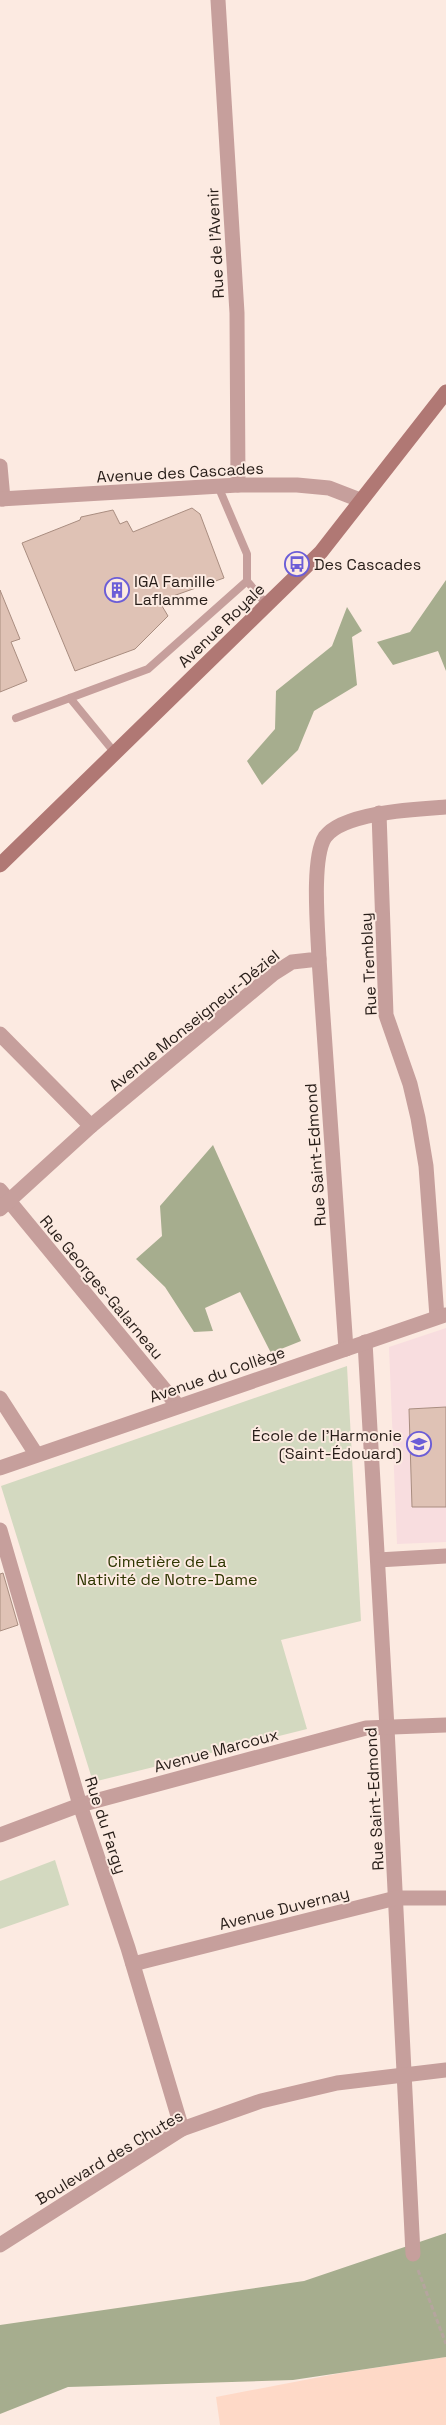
<svg xmlns="http://www.w3.org/2000/svg" width="446" height="2425" viewBox="0 0 446 2425" font-family="'Space Grotesk',sans-serif">
	<style>
		.built { fill: #fed9c7 }
		.education { fill: #f8dddf }
		.green { fill: #d3d9c0 }
		.forest { fill: #a6ad8e }
		.building { fill: #dfc2b5; stroke: #a98d80 }
		.lines { fill: none; stroke-linecap: round; stroke-linejoin: round }
		.path { stroke: #b5a59e; stroke-width: 3; stroke-dasharray: 5 2.5; stroke-linecap: butt }
		.service { stroke: #c69f9c; stroke-width: 8 }
		.minor { stroke: #c69f9c; stroke-width: 15 }
		.secondary { stroke: #b07874; stroke-width: 15 }
		.labels { text-anchor: middle; stroke-width: 4; stroke-linejoin: round; paint-order: stroke }
		.street-label { font-size: 16px; fill: #271d18; stroke: #fceae1 }
		.poi-label { font-size: 16px; fill: #271d18; stroke: #fceae1; text-anchor: start }
		.park-label { font-size: 16px; fill: #2d3500; stroke: #fceae1 }
	</style>
	<rect width="100%" height="100%" fill="#fceae1"/>
	<polygon class="built" points="446,2357 446,2425 220,2425 216,2397 341,2373"/>
	<polygon class="education" points="446,1328 446,1542 397,1544 389,1347"/>
	<g class="green">
		<polygon points="347,1366 361,1621 281,1640 307,1729 93,1782 1,1486"/>
		<polygon points="55,1860 69,1905 0,1929 0,1881"/>
	</g>
	<g class="forest">
		<polygon points="446,580 446,671 438,651 393,665 377,642 410,632"/>
		<polygon points="347,607 362,631 352,637 357,685 314,711 298,750 262,785 247,761 275,729 276,691 332,646"/>
		<polygon points="213,1145 301,1341 271,1353 240,1292 205,1308 213,1331 194,1332 165,1287 136,1259 162,1236 160,1206"/>
		<polygon points="446,2233 446,2357 293,2380 68,2387 0,2414 0,2325 304,2281"/>
	</g>
	<g class="building">
		<polygon points="192,508 200,514 224,578 159,601 168,616 135,649 75,671 22,543 80,520 81,517 113,510 120,524 127,521 133,532"/>
		<polygon points="0,590 20,639 11,642 27,681 0,692"/>
		<polygon points="446,1407 446,1507 412,1507 409,1409"/>
		<polygon points="3,1573 18,1625 0,1631 0,1574"/>
	</g>
	<g class="lines">
		<polyline class="path" points="418,2270 446,2344"/>
		<g class="service">
			<polyline points="247,581 267,605"/>
			<polyline points="70,698 115,753"/>
			<polyline points="16,718 148,669 247,581 247,554 218,486"/>
		</g>
		<g class="minor">
			<polyline points="218,0 237,313 238,485"/>
			<polyline points="0,466 3,499"/>
			<polyline points="0,499 238,485 297,485 329,488 360,500"/>
			<polyline points="379,813 386,1015 410,1084 418,1118 426,1166 437,1317"/>
			<polyline points="319,959 346,1349"/>
			<polyline points="0,1034 91,1126"/>
			<polyline points="0,1190 178,1406"/>
			<path d="M0,1209L91,1126L273,974L292,962L319,959C318,931 311,859 325,837C343,812 417,809 446,807"/>
			<polyline points="365,1342 387,1728 413,2254"/>
			<polyline points="0,1398 36,1454"/>
			<polyline points="0,1468 445,1315"/>
			<polyline points="0,1530 80,1805 128,1948 182,2129"/>
			<polyline points="378,1560 446,1556"/>
			<polyline points="0,1835 80,1805 366,1728 446,1725"/>
			<polyline points="133,1964 396,1898 446,1898"/>
			<polyline points="0,2245 182,2129 261,2101 337,2083 446,2070"/>
		</g>
		<polyline class="secondary" points="0,865 321,552 446,392"/>
	</g>
	<defs>
		<symbol id="bus-ring" viewBox="-11 -11 22 22"><circle r="9.5" fill="#fceae1" stroke="#6b5dd7" stroke-width="1.5"/><path d="M-5-6H5V4H4V6H2V4H-2V6H-4V4H-5ZM-3.5-4V0h7V-4ZM-3.5 1.2v1.5H-2V1.2ZM2 1.2v1.5H3.5V1.2Z" fill="#6b5dd7"/></symbol>
		<symbol id="building-ring" viewBox="-11 -11 22 22"><circle r="9.5" fill="#fceae1" stroke="#6b5dd7" stroke-width="1.5"/><path d="M-4-6H4V6H1V3H-1V6H-4ZM-2.5-4.3h1.7v1.8h-1.7ZM.8-4.3h1.7v1.8H.8ZM-2.5-1h1.7V.8h-1.7ZM.8-1h1.7V.8H.8Z" fill="#6b5dd7"/></symbol>
		<symbol id="school-ring" viewBox="-11 -11 22 22"><circle r="9.5" fill="#fceae1" stroke="#6b5dd7" stroke-width="1.5"/><path d="M0-5L7-2L0 1L-7-2ZM-4 1L0 2.5L4 1V4Q0 6-4 4Z" fill="#6b5dd7"/></symbol>
	</defs>
	<g fill-rule="evenodd">
		<use href="#bus-ring" x="283" y="550" width="28" height="28"/>
		<use href="#building-ring" x="103" y="576" width="28" height="28"/>
		<use href="#school-ring" x="405" y="1430" width="28" height="28"/>
	</g>
	<g class="labels">
		<g class="street-label">
			<text transform="translate(215 243) rotate(-93)" y="6">Rue de l'Avenir</text>
			<text transform="translate(180 472) rotate(-3)" y="6">Avenue des Cascades</text>
			<text transform="translate(221 625) rotate(-44)" y="6">Avenue Royale</text>
			<text transform="translate(368 964) rotate(-93)" y="6">Rue Tremblay</text>
			<text transform="translate(194 1020) rotate(-39)" y="6">Avenue Monseigneur-Déziel</text>
			<text transform="translate(315 1155) rotate(-94)" y="6">Rue Saint-Edmond</text>
			<text transform="translate(102 1287) rotate(50)" y="6">Rue Georges-Galarneau</text>
			<text transform="translate(217 1374) rotate(-19)" y="6">Avenue du Collège</text>
			<text transform="translate(216 1750) rotate(-15)" y="6">Avenue Marcoux</text>
			<text transform="translate(374 1799) rotate(-93)" y="6">Rue Saint-Edmond</text>
			<text transform="translate(106 1825) rotate(72)" y="6">Rue du Fargy</text>
			<text transform="translate(284 1908) rotate(-14)" y="6">Avenue Duvernay</text>
			<text transform="translate(109 2157) rotate(-31)" y="6">Boulevard des Chutes</text>
		</g>
		<g class="poi-label">
			<text x="314" y="570">Des Cascades</text>
			<text x="134" y="587">IGA Famille<tspan x="134" dy="18">Laflamme</tspan></text>
			<text x="402" y="1441" text-anchor="end">École de l'Harmonie<tspan x="402" dy="18">(Saint-Édouard)</tspan></text>
		</g>
		<g class="park-label">
			<text x="167" y="1567">Cimetière de La<tspan x="167" dy="18">Nativité de Notre-Dame</tspan></text>
		</g>
	</g>
</svg>
